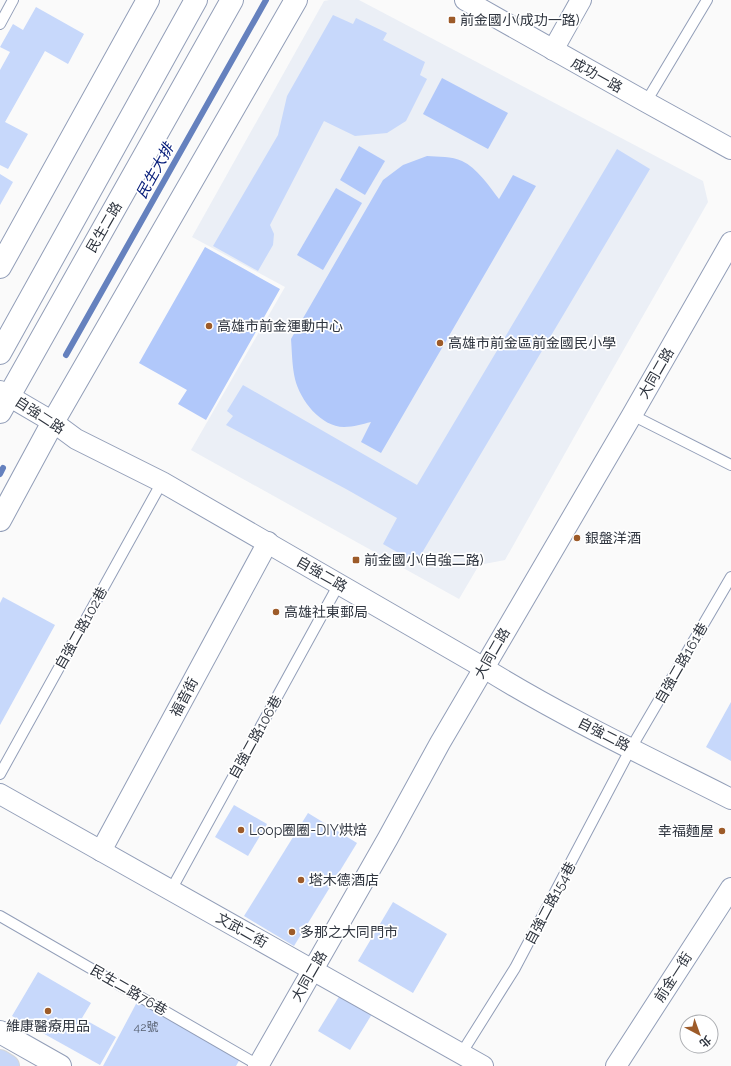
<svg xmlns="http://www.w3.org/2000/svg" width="731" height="1066" viewBox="0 0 731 1066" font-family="Raleway,'Noto Sans TC',sans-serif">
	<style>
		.built { fill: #ebeff6 }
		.green { fill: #b1c8fa }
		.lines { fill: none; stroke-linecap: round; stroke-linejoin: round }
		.stream { stroke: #6581be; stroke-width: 6 }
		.building { fill: #c7d8fb }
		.service-casing { stroke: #929eb8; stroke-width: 12 }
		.minor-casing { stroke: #929eb8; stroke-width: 22 }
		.tertiary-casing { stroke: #929eb8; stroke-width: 24 }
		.secondary-casing { stroke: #929eb8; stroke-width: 24 }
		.primary-casing { stroke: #d5d7d9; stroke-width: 24 }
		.service { stroke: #fff; stroke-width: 10 }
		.minor { stroke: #fff; stroke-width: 20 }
		.tertiary { stroke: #fff; stroke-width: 22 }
		.secondary { stroke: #fff; stroke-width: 22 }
		.primary { stroke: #c7d7f8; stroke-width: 22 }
		.poi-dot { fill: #9d5b29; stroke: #fff; stroke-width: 1.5 }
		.labels { text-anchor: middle; stroke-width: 3.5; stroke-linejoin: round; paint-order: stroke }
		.number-label { font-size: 12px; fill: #555e6e }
		.poi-label { font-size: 14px; fill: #2f353f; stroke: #fff; text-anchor: start }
		.street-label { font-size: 14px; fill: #2f353f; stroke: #fff }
		.water-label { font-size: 15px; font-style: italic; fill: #041b79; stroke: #fff }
	</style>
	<rect width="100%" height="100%" fill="#fafafa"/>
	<polygon class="built" points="329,0 359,0 703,181 708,202 595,400 505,560 479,565 459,599 191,450 285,287 192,237 324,1"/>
	<g class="green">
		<polygon points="442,78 508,113 488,149 423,114"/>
		<polygon points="359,146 385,161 365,195 340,180"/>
		<path d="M427,156C438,157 452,156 462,161C477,168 489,186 499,199L513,175L536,186L381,453L361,442L371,422C362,424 354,427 344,427C321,427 300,400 295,379C292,366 292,352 291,339L383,180L403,165Z"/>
		<polygon points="336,188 362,203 323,270 297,255"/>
		<polygon points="205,247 280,289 206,420 178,404 187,390 139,363"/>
	</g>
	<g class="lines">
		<g class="stream">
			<polyline points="66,355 266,0"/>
			<polyline points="0,474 3,468"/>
		</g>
	</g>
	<g class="building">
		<polygon points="36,7 84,34 68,64 45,51 5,122 28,134 8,169 0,165 0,70 10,52 0,47 13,24 23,30"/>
		<polygon points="333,15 353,24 356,18 387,33 383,40 425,62 420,75 427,79 406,121 387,133 355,136 324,121 270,225 274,234 273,245 258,271 213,246 278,135 287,96"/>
		<polygon points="617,149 650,169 416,563 383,544 397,518 346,489 226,425 233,416 227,411 243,385 417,485"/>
		<polygon points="0,174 13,182 0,205"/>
		<polygon points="3,597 55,625 0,725 0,603"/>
		<polygon points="731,702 731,761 706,747"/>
		<polygon points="234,805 267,824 248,856 215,837"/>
		<polygon points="308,813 357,843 294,946 244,916"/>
		<polygon points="393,902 447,934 413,993 358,961"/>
		<polygon points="38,972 91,1003 82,1018 116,1037 100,1065 12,1016"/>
		<polygon points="340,995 372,1014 350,1050 318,1031"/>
		<polygon points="137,1002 241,1057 236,1066 103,1066"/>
	</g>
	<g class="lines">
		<defs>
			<g id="service">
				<polyline points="0,24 13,0"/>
				<polyline points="646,102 707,0"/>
				<polyline points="632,415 731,465"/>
				<polyline points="0,774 162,482"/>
				<polyline points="171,890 339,584"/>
				<polyline points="0,916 258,1065"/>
				<polyline points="461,1054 515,968 631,748 731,577"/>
			</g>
			<g id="minor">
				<polyline points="465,0 646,102 731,149"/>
				<polyline points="553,50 581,0"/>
				<path d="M0,391L53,422L76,439L162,482L484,668C563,717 648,757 731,799"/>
				<polyline points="0,794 483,1066"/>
				<polyline points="101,851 268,542"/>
				<polyline points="258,1066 388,838 440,743 484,668 632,415 731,242"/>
				<polyline points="616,1066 731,888"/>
			</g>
			<polyline id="tertiary" points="0,1032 60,1066"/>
			<g id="secondary">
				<polyline points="0,267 148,0"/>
				<polyline points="0,353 196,0"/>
				<polyline points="0,412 232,0"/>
				<polyline points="0,520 53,422 296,0"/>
			</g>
			<polyline id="primary" points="0,1061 8,1066"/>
		</defs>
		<use href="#service" class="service-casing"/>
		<use href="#minor" class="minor-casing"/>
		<use href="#tertiary" class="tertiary-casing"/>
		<use href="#secondary" class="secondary-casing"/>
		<use href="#primary" class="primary-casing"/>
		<use href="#service" class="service"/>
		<use href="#minor" class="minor"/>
		<use href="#tertiary" class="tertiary"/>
		<use href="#secondary" class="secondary"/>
		<use href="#primary" class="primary"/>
	</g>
	<g class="poi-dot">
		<rect x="448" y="16" width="8" height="8" rx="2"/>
		<circle cx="209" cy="326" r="4"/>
		<circle cx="440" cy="343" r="4"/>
		<circle cx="577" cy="538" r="4"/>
		<rect x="352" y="556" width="8" height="8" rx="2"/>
		<circle cx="276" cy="612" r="4"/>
		<circle cx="241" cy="830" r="4"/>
		<circle cx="722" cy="831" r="4"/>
		<circle cx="301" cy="880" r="4"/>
		<circle cx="292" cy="932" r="4"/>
		<circle cx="48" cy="1011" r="4"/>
	</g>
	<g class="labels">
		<g class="number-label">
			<text x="146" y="1031">42號</text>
		</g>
		<g class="poi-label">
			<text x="460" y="25">前金國小(成功一路)</text>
			<text x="217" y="331">高雄市前金運動中心</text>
			<text x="448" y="348">高雄市前金區前金國民小學</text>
			<text x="585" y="543">銀盤洋酒</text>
			<text x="364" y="565">前金國小(自強二路)</text>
			<text x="284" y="617">高雄社東郵局</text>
			<text x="249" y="835">Loop圈圈-DIY烘焙</text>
			<text x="714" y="836" text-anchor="end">幸福麵屋</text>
			<text x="309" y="885">塔木德酒店</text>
			<text x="300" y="937">多那之大同門市</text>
			<text x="48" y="1031" text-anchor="middle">維康醫療用品</text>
		</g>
		<g class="street-label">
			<text transform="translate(597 75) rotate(29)" y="5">成功一路</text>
			<text transform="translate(104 227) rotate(-60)" y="5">民生二路</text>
			<text transform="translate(656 373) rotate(-60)" y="5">大同二路</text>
			<text transform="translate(40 415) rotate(33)" y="5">自強二路</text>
			<text transform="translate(322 574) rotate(30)" y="5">自強二路</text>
			<text transform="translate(81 628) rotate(-61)" y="5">自強二路102巷</text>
			<text transform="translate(492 653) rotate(-60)" y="5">大同二路</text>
			<text transform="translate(681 663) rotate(-60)" y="5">自強二路161巷</text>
			<text transform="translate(184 697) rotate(-62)" y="5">福音街</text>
			<text transform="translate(604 734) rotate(27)" y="5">自強二路</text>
			<text transform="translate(255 737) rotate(-61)" y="5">自強二路106巷</text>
			<text transform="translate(550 903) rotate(-62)" y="5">自強二路154巷</text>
			<text transform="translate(242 930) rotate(29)" y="5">文武二街</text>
			<text transform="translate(309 976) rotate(-60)" y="5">大同二路</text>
			<text transform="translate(673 977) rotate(-57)" y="5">前金一街</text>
			<text transform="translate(129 990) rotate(30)" y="5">民生二路76巷</text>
		</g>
		<g class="water-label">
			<text transform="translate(155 171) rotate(-61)" y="5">民生大排</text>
		</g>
	</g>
	<g transform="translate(699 1034) rotate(139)"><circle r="19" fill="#ffffff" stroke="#acaeb2"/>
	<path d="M0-3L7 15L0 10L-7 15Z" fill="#9d5b29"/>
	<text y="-6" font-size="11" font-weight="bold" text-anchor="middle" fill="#2f353f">北</text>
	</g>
</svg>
